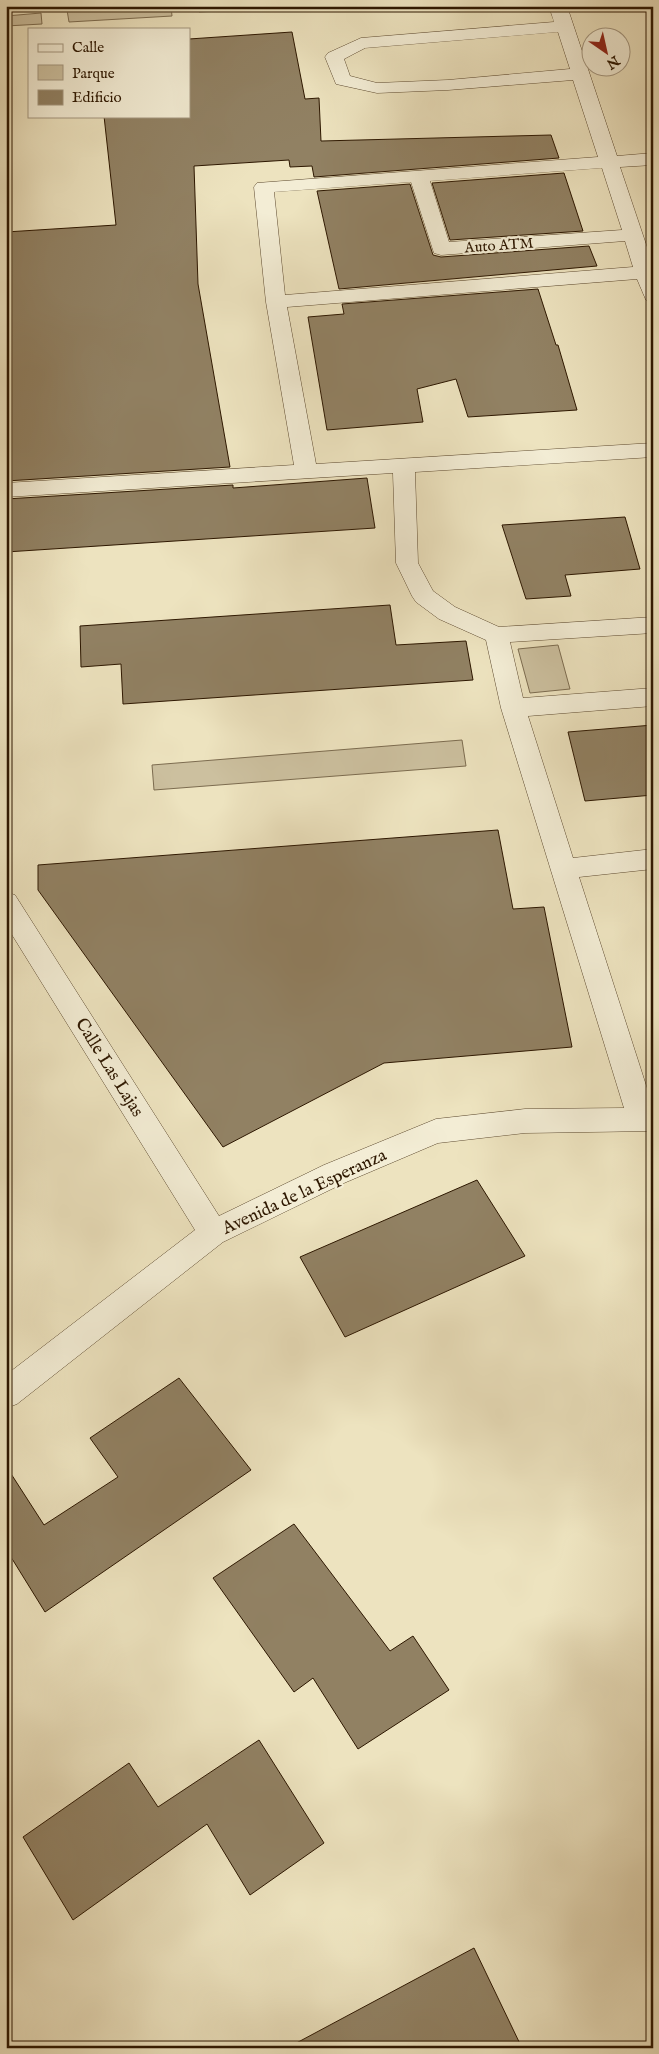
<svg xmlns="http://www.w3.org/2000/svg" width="659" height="2054" viewBox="0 0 659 2054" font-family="'IM FELL English',serif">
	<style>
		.green { fill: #ccc09f; stroke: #7c6c50 }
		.building { fill: #918163; stroke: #2d1700 }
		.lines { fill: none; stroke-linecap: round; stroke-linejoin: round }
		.minor-casing { stroke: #5d4a30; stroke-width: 1 }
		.minor { fill: #f3edd5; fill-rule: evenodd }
		.labels { text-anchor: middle; stroke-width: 4.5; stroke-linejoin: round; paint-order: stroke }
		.far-street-label { font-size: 15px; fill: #2d1700; stroke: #f3edd5 }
		.street-label { font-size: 18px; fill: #2d1700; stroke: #f3edd5 }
	</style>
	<rect width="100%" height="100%" fill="#ede3bf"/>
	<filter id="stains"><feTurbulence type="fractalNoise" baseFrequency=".004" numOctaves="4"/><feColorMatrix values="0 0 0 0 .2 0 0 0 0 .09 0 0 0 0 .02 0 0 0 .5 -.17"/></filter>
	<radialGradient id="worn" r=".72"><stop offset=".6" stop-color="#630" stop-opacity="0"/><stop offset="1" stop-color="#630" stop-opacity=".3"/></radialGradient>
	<g class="green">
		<polygon points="141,6 171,6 172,16 69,22 67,10"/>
		<polygon points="198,6 289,6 290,7 199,12"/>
		<polygon points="41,13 42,24 6,26 6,16"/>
		<polygon points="558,645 570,689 530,693 518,649"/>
		<polygon points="462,740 466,766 154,790 152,765"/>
	</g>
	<g class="building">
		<polygon points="292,32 305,99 319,98 321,141 551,135 559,158 314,177 312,166 290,167 289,160 194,166 198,284 230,467 6,481 6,232 116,225 104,116 189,116 189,39"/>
		<polygon points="564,173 583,231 450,240 432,183"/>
		<polygon points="410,184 433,255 441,257 589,246 597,266 339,289 317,191"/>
		<polygon points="538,289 556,345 558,345 577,410 468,417 456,379 417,389 423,422 327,430 308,317 344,314 342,304"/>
		<polygon points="367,478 375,528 6,552 6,499 233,485 233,488"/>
		<polygon points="625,517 640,569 565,575 571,596 526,599 502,525"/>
		<polygon points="390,605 396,645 466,641 473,680 123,704 121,664 81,667 80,626"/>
		<polygon points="653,725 653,795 585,801 568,732"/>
		<polygon points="498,830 513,909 544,907 572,1047 384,1063 223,1147 38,890 38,865"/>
		<polygon points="477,1180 525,1256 345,1337 300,1257"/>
		<polygon points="179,1378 251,1470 45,1612 6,1549 6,1466 44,1525 118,1477 90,1438"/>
		<polygon points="294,1524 390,1651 413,1636 449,1690 358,1749 313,1678 294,1692 213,1578"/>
		<polygon points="259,1740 324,1843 250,1895 207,1824 73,1920 23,1837 129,1763 158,1807"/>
		<polygon points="474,1948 522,2048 287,2048"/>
	</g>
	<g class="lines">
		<defs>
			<path id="minor" d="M549,6H567L617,156L653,153V165L620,167L653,265V302L646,300L637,279L287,307L316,464L653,443V457L415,472L418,563L433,591L455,607L499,627L653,617V633L510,642L523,698L653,688V706L528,716L573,858L653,849V869L579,877L653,1107V1131L525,1133L438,1143L344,1183L223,1242L17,1404L6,1408V1375L195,1230L6,925V892L15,895L219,1216L324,1165L436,1119L525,1109L624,1108L501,708L486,640L439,619L416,602L412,596L396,563L393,473L6,497V483L294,465L266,302L254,187L257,183L598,157L573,80L448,90L377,93L336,84L325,57L328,53L361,38L554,22ZM558,32L570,69L448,80L377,83L350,76L344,59L365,48ZM602,168L622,230L449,242L430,181ZM411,182L434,253L441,255L625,241L633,267L285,295L274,192Z"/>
		</defs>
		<use href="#minor" class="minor-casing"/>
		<use href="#minor" class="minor"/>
	</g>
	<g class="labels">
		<g class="far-street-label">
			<text transform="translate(499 245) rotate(-4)" y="5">Auto ATM</text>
		</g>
		<g class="street-label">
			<text transform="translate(110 1067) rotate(58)" y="6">Calle Las Lajas</text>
			<text transform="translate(304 1191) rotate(-25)" y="6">Avenida de la Esperanza</text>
		</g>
	</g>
	<rect width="659" height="2054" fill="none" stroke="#ede3bf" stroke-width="25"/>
	<rect x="8" y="8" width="644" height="2039" fill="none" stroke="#2d1700" stroke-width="2.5"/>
	<rect x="12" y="12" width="634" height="2029" fill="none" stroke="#2d1700"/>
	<rect x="28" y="28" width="162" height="90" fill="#f3edd5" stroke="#a49780"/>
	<rect x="38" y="44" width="25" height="8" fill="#f3edd5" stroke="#a49780"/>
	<text x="72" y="52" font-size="15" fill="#2d1700">Calle</text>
	<rect x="38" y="65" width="25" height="15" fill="#ccc09f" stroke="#a49780"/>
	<text x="72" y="78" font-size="15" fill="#2d1700">Parque</text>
	<rect x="38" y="90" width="25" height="15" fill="#918163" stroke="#a49780"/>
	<text x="72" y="102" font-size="15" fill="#2d1700">Edificio</text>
	<g transform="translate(606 52) rotate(146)"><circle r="24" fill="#f3edd5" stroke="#a49780"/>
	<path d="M0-4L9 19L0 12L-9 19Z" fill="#8f2418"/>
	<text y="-8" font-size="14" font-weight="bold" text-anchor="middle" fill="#2d1700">N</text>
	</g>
	<rect width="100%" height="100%" filter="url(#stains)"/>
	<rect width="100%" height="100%" fill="url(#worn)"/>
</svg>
